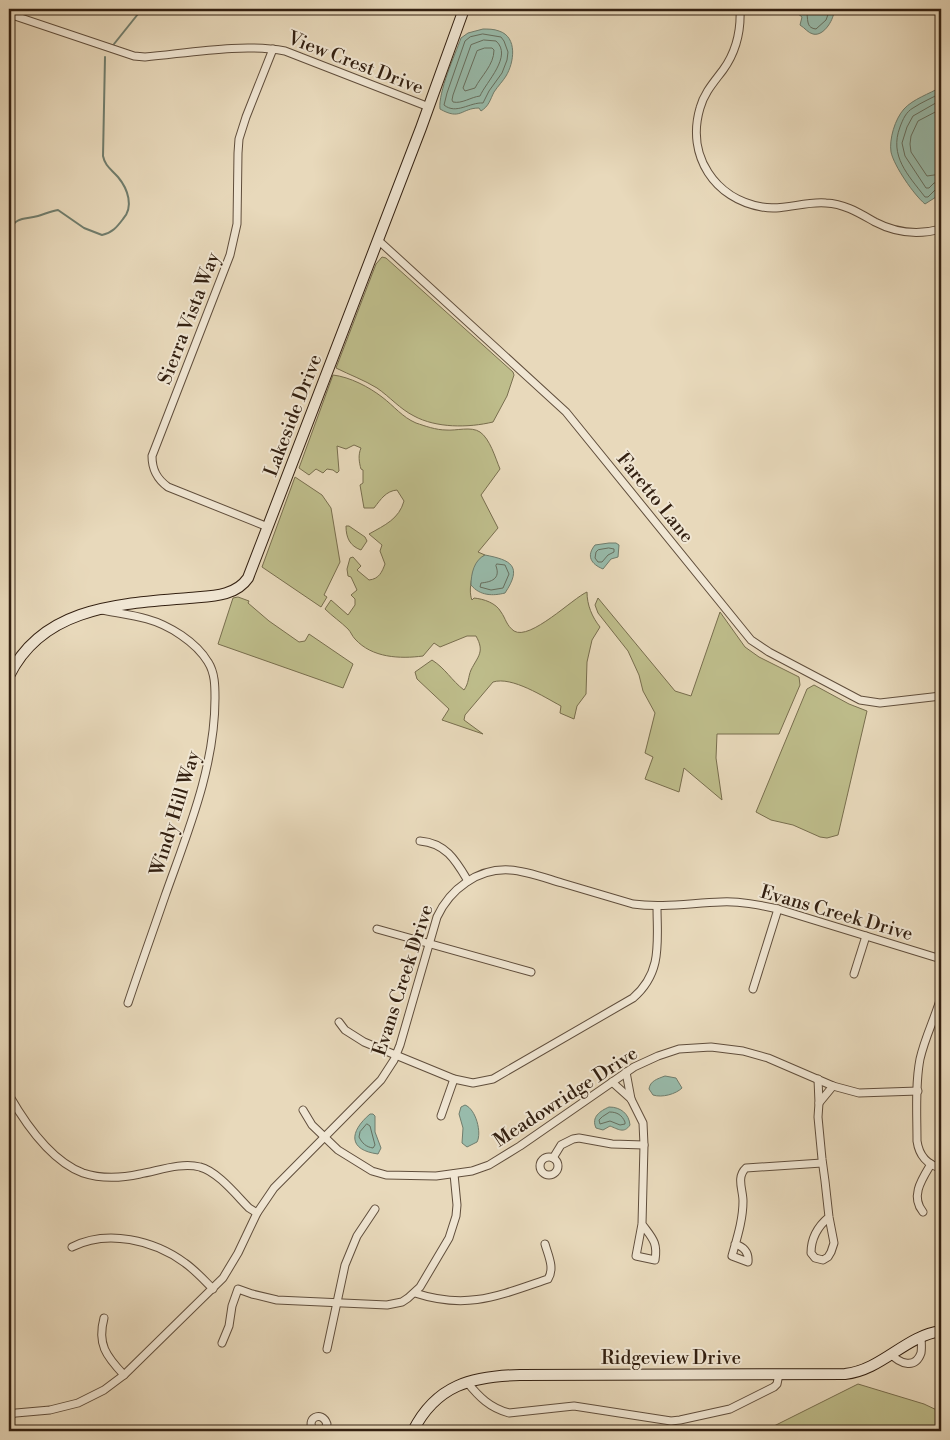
<svg xmlns="http://www.w3.org/2000/svg" width="950" height="1440" viewBox="0 0 950 1440" font-family="'Libre Bodoni',serif">
	<style>
		.green { fill: #bebd8b; stroke: #786e4e }
		.water { fill: #98bbab; stroke: #707d6d }
		.lines { fill: none; stroke-linecap: round; stroke-linejoin: round }
		.shore { stroke: #666e5e; stroke-width: 1 }
		.stream { stroke: #707d6d; stroke-width: 2 }
		.street-casing { stroke: #604e3c; stroke-width: 9 }
		.secondary-casing { stroke: #332011; stroke-width: 12 }
		.street { stroke: #f0e6d3; stroke-width: 7 }
		.secondary { stroke: #f0e6d3; stroke-width: 10 }
		.labels { text-anchor: middle; stroke-width: 4; stroke-linejoin: round; paint-order: stroke }
		.street-label { font-size: 19px; fill: #332011; stroke: #f0e6d3 }
	</style>
	<rect width="100%" height="100%" fill="#e8d9bb"/>
	<filter id="stains"><feTurbulence type="fractalNoise" baseFrequency=".004" numOctaves="4"/><feColorMatrix values="0 0 0 0 .2 0 0 0 0 .09 0 0 0 0 .02 0 0 0 .5 -.17"/></filter>
	<radialGradient id="worn" r=".72"><stop offset=".6" stop-color="#630" stop-opacity="0"/><stop offset="1" stop-color="#630" stop-opacity=".3"/></radialGradient>
	<g class="green">
		<path d="M382,257L386,258L513,372L514,375L507,396L493,422C468,428 436,428 414,416C400,409 390,397 377,388C364,380 350,375 336,368L376,264Z"/>
		<path d="M333,375C350,377 369,387 382,397C394,406 402,417 416,423C425,426 436,430 446,430C456,431 471,426 480,432C490,439 495,457 500,469L481,495L498,528L478,552L485,555C474,560 467,589 472,600L474,598C484,599 496,603 501,612C506,619 506,625 514,631C530,641 573,598 587,592C587,605 592,617 600,627L592,640L587,662L586,694L577,706L574,719L560,713L561,706C544,697 512,676 493,682L465,715L464,720L483,734L442,720L449,709L417,679L415,672L432,660C446,669 451,680 464,690C469,683 468,677 471,670C478,656 485,652 476,636H467L440,647L434,643L423,656C400,659 372,658 355,639C352,636 351,632 348,629C341,622 332,616 325,609L331,600L348,615L355,605V599L351,595L357,590L351,577L348,576L347,569L350,558L353,557L361,566L357,570L369,580C379,579 382,572 385,564L380,551L382,545L369,534C385,525 399,519 404,501L397,490C386,491 381,499 374,508H364L360,485L363,483V470L361,469C359,462 358,455 361,448L354,445L346,449L337,446L339,471L337,473L333,470L327,469L323,473L316,469L309,475L299,468Z"/>
		<polygon points="295,477 322,495 331,508 340,562 324,595 327,597 321,607 262,567"/>
		<path d="M346,526H349L365,537L367,541L361,550C350,546 346,538 346,526Z"/>
		<polygon points="238,597 249,601 248,603 269,621 299,642 305,641 309,634 353,664 343,688 218,644 233,598"/>
		<polygon points="598,598 675,691 691,696 720,612 745,647 759,657 799,677 800,685 779,734 717,734 716,758 722,800 684,768 679,792 645,779 653,757 645,753 655,713 643,691 639,675 628,651 598,613 595,605"/>
		<polygon points="814,685 849,704 867,711 838,835 827,838 820,837 793,825 771,820 756,812 807,689"/>
		<polygon points="858,1384 924,1404 941,1412 941,1431 764,1431"/>
	</g>
	<g class="water">
		<path d="M787,9H834C835,18 824,37 813,34C808,33 805,28 800,25L802,17L797,13L790,12Z"/>
		<path d="M483,29C488,29 494,29 499,31C518,37 514,63 506,76C503,81 498,86 494,92C490,100 489,106 481,111L479,108C461,108 461,121 440,109C438,92 455,55 461,38L468,33Z"/>
		<path d="M941,87V190L936,197L925,204C914,195 894,166 891,152C889,139 895,119 904,109C913,99 929,94 941,87Z"/>
		<path d="M609,543H616L619,545L618,557L611,559L603,569C591,564 586,556 595,545Z"/>
		<path d="M485,555C511,560 523,566 505,593C493,596 480,596 471,585C471,574 474,560 485,555Z"/>
		<path d="M665,1076L676,1078L682,1088C676,1094 662,1098 653,1095L649,1089C650,1081 657,1079 665,1076Z"/>
		<path d="M465,1105C476,1109 482,1133 477,1142L467,1147L462,1143L463,1128L459,1114L461,1107Z"/>
		<path d="M609,1107C621,1107 629,1114 630,1125C624,1134 618,1129 610,1126L603,1130L596,1128C591,1117 600,1111 609,1107Z"/>
		<path d="M370,1114H373L375,1116V1132L381,1148L378,1154C348,1150 349,1132 370,1114Z"/>
	</g>
	<g class="lines">
		<g class="shore">
			<path d="M801,9L807,14C808,22 807,28 816,29L826,20L830,9"/>
			<path d="M483,34L501,37L504,41L508,52L507,60L502,73L489,91L483,103C470,102 456,115 444,105L447,93L465,41L470,37Z"/>
			<path d="M484,40L496,41C513,56 486,82 480,96C471,97 462,104 453,102L452,100L453,95L471,45Z"/>
			<path d="M485,48H492L494,50C494,65 481,76 475,88L465,91L463,88L477,51Z"/>
			<path d="M941,93C932,98 922,102 913,108C906,112 903,119 900,127C889,156 908,175 925,197H928L936,189L941,188"/>
			<polyline points="941,100 913,116 907,127 902,143 905,156 926,188 929,188 934,183 941,181"/>
			<polyline points="941,109 918,121 911,136 910,144 911,152 927,176 941,174"/>
			<polygon points="609,548 614,549 614,552 608,555 602,562 598,562 595,558 596,552 598,550"/>
			<path d="M497,564L505,565L509,574L503,588L491,590L480,587L481,583C491,582 501,579 496,566Z"/>
			<path d="M610,1112C617,1112 622,1115 625,1122V1124L620,1125L610,1121L600,1124L599,1120L602,1117Z"/>
			<path d="M367,1124L370,1126L375,1145L373,1148C366,1147 362,1143 359,1137L360,1132Z"/>
		</g>
		<g class="stream">
			<polyline points="114,44 142,9"/>
			<path d="M9,229C19,216 24,220 38,216C45,214 51,211 58,210L84,228L102,235C112,233 117,227 123,219C134,207 128,189 118,177C111,169 105,166 103,156L105,57"/>
			<path d="M9,1360C14,1374 14,1389 11,1404"/>
		</g>
		<defs>
			<g id="street">
				<path d="M740,9C741,30 736,52 723,70C714,82 704,93 700,108C686,156 715,199 762,207C784,211 804,201 826,203C845,204 859,213 875,222C896,233 919,235 941,229"/>
				<path d="M9,14L134,56L145,57C189,53 242,43 285,51L429,107"/>
				<polyline points="378,240 566,412 751,640 769,652 860,700 880,703 941,696"/>
				<path d="M268,527L168,487C157,479 152,470 152,456L230,255L237,224L238,153L239,139L246,117L273,49"/>
				<path d="M102,610C117,613 133,615 147,619C169,625 196,642 208,662C215,673 215,686 215,698C215,767 188,831 165,896C153,931 140,967 128,1003"/>
				<path d="M420,841C446,843 456,861 468,881"/>
				<polyline points="377,929 531,972"/>
				<polyline points="854,974 866,936"/>
				<polyline points="753,989 778,909"/>
				<path d="M941,997C935,1018 925,1037 920,1059C915,1085 917,1114 917,1141C919,1155 927,1165 941,1168"/>
				<path d="M339,1022L345,1030L364,1042L454,1079L473,1083L493,1079L633,998C663,972 657,942 657,906"/>
				<polyline points="626,1072 631,1099"/>
				<path d="M818,1079L819,1103L818,1117L822,1159L825,1181L829,1217L834,1243L831,1252L828,1257L823,1260L815,1258L811,1253C811,1238 817,1227 829,1217"/>
				<path d="M612,1082L631,1099L643,1123L644,1145L642,1224L636,1256L655,1260C658,1242 652,1238 642,1224"/>
				<path d="M9,1095C25,1123 51,1161 83,1173C101,1179 122,1178 140,1174C158,1171 181,1162 200,1167C217,1171 237,1196 249,1208L257,1213"/>
				<polyline points="819,1103 833,1086"/>
				<polyline points="303,1110 312,1125 338,1150 372,1171 386,1175 436,1176 472,1171 489,1165 520,1146 634,1067 658,1056 679,1049 711,1047 743,1051 768,1058 833,1086 859,1093 918,1091"/>
				<polyline points="441,1116 454,1079"/>
				<circle cx="549" cy="1166" r="9"/>
				<polyline points="553,1158 561,1145 573,1139 579,1138 612,1144 644,1145"/>
				<path d="M923,1212C910,1196 922,1179 931,1164"/>
				<path d="M735,1244C744,1247 749,1252 748,1262L732,1256C737,1238 743,1220 743,1201C743,1190 736,1177 746,1168L822,1163"/>
				<path d="M72,1247C107,1229 154,1240 185,1263C195,1270 204,1280 213,1289"/>
				<path d="M415,1293C467,1310 498,1296 548,1279C555,1268 548,1255 545,1244"/>
				<path d="M104,1318C97,1344 106,1356 124,1375"/>
				<polyline points="222,1343 229,1326 232,1306 238,1289 252,1294 277,1300 387,1305 402,1302 408,1298 420,1287 449,1238 456,1216 457,1205 454,1174"/>
				<polyline points="327,1349 345,1265 357,1236 375,1209"/>
				<path d="M891,1354C899,1363 915,1370 921,1353C922,1347 921,1341 921,1336"/>
				<path d="M467,1382C479,1397 490,1408 509,1413L574,1406L671,1421L680,1420L730,1409L774,1387L777,1384L779,1374"/>
				<path d="M9,1415L16,1413L50,1410L78,1403L104,1390L124,1375L223,1278L238,1253L257,1213L274,1188L381,1080L394,1060L400,1045L437,917C450,889 478,868 510,870C527,871 545,878 562,883C586,890 609,897 633,904C662,908 691,903 721,902C740,901 759,905 778,909L941,959"/>
				<path d="M314,1431C304,1419 322,1409 327,1424L324,1431"/>
			</g>
			<g id="secondary">
				<path d="M9,676C43,606 120,604 189,598C210,596 235,597 248,578L421,128L464,9"/>
				<path d="M413,1431C436,1385 472,1376 520,1375L845,1374C882,1370 905,1336 941,1331"/>
			</g>
		</defs>
		<use href="#street" class="street-casing"/>
		<use href="#secondary" class="secondary-casing"/>
		<use href="#street" class="street"/>
		<use href="#secondary" class="secondary"/>
	</g>
	<g class="labels">
		<g class="street-label">
			<text transform="translate(356 62) rotate(21)" y="7">View Crest Drive</text>
			<text transform="translate(188 318) rotate(-69)" y="7">Sierra Vista Way</text>
			<text transform="translate(292 415) rotate(-69)" y="7">Lakeside Drive</text>
			<text transform="translate(656 497) rotate(51)" y="7">Faretto Lane</text>
			<text transform="translate(174 813) rotate(-73)" y="7">Windy Hill Way</text>
			<text transform="translate(837 912) rotate(16)" y="7">Evans Creek Drive</text>
			<text transform="translate(402 980) rotate(-72)" y="7">Evans Creek Drive</text>
			<text transform="translate(565 1096) rotate(-33)" y="7">Meadowridge Drive</text>
			<text x="671" y="1364">Ridgeview Drive</text>
		</g>
	</g>
	<rect width="950" height="1440" fill="none" stroke="#e8d9bb" stroke-width="30"/>
	<rect x="10" y="10" width="930" height="1420" fill="none" stroke="#332011" stroke-width="2.5"/>
	<rect x="15" y="15" width="920" height="1410" fill="none" stroke="#332011"/>
	<rect width="100%" height="100%" filter="url(#stains)"/>
	<rect width="100%" height="100%" fill="url(#worn)"/>
</svg>
